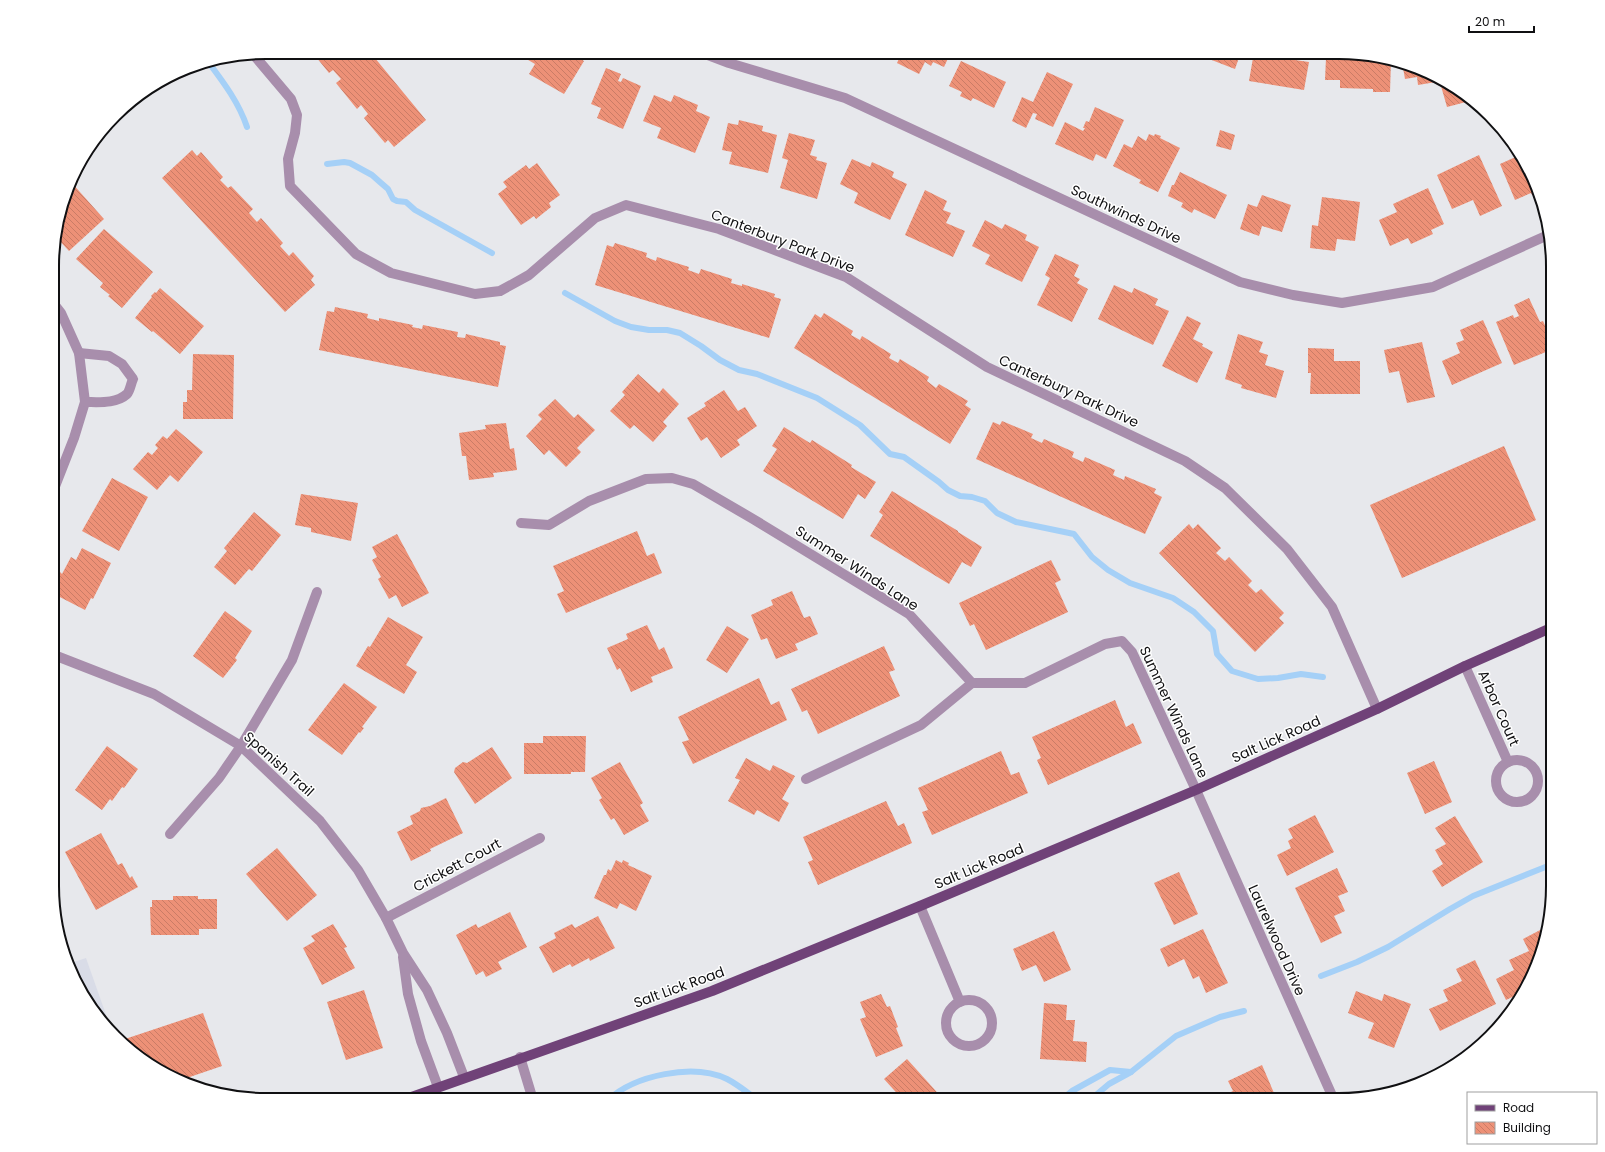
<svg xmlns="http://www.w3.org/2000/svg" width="1605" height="1152" viewBox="0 0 1605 1152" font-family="Poppins,sans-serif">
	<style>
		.built { fill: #d9dce7 }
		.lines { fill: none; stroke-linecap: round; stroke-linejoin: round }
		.stream { stroke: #a5d0f7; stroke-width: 6 }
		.building { fill: url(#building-back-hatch) }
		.minor { stroke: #a88eac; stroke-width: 10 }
		.major { stroke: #704278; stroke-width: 10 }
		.labels { text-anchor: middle; stroke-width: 3; stroke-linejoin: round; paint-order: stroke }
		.street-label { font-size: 14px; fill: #101012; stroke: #fff }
		.rim { fill: none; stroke: #101012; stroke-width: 2 }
	</style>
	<defs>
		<pattern id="building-back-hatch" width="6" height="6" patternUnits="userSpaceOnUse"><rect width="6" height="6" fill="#ed9177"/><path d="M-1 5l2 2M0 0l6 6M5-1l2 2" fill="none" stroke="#ca7c66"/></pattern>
	</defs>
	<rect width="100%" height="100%" fill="#e7e8ec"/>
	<polygon class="built" points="86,958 110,1026 81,993 71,963"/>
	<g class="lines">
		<g class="stream">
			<path d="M209,63C224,83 239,103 247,127"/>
			<polyline points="327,164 344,162 350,163 372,175 381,183 388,189 393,199 397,201 406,202 415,210 492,253"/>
			<polyline points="565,293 615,321 631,327 649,330 667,330 680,333 701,346 720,360 739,370 757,374 817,398 860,425 890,454 904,457 939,482 948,490 960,496 972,497 985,501 997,513 1016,522 1074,534 1092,557 1108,570 1130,583 1173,598 1194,612 1213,631 1217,654 1232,671 1258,679 1278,678 1301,674 1323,677"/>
			<polyline points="1321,976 1357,962 1388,947 1450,909 1473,896 1553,864"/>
			<path d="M608,1100C635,1075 693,1063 727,1079C737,1084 748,1093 758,1100"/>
			<polyline points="1061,1100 1072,1091 1110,1070 1131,1072"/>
			<polyline points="1090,1100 1109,1084 1131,1072 1176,1036 1220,1017 1244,1011"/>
		</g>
	</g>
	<g class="building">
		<polygon points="312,52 370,52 426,120 394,147 388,140 385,143 364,118 368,114 361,105 357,109 336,83 341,79 333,70 329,73"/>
		<polygon points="472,52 481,52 478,57"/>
		<polygon points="519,52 569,52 584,61 564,94 529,74 535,64 518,54"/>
		<polygon points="902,52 951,52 944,67 933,62 931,66 925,62 919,74 897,63"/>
		<polygon points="1211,52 1241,52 1235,69 1209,59"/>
		<polygon points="1254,52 1289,52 1288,59 1309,62 1304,90 1249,81"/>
		<polygon points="1340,52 1353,52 1367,55 1367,58 1391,60 1390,92 1373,92 1373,89 1340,88 1340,80 1325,80 1326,58 1340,58"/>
		<polygon points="961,61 1006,82 994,108 973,98 971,101 960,96 962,92 949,86"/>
		<polygon points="1402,62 1408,63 1442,81 1418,85 1417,77 1405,79"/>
		<polygon points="606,68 621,74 618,81 621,82 623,78 641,86 623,129 597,118 601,108 591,104"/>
		<polygon points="1047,72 1073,84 1053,127 1035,119 1037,114 1033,113 1026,128 1012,121 1022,97 1033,102"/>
		<polygon points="1447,84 1463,93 1466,102 1447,107 1441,86"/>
		<polygon points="654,95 671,102 674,95 698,105 696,111 710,117 695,153 657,138 661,128 643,121"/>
		<polygon points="1095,107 1124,120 1106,159 1096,154 1093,161 1055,144 1065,122 1083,131 1085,128 1083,128 1086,121 1089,122"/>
		<polygon points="739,120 763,126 762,131 777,135 768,173 729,164 732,152 722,150 728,123 738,125"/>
		<polygon points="1220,130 1235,135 1231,150 1216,146"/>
		<polygon points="789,133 815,140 810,155 817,157 816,160 827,163 817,199 780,188 788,160 782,158"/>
		<polygon points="1149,134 1154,136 1155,134 1161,136 1160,138 1180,148 1158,192 1139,183 1141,180 1113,166 1124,144 1132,148 1138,136 1146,141"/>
		<polygon points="192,150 197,156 201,152 223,177 220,180 228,188 231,186 253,209 249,213 257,222 261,218 283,243 280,246 289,256 293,252 314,276 311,280 315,285 285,312 162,178"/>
		<polygon points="1479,155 1502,206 1480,216 1473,200 1452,209 1437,175"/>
		<polygon points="1520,155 1531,171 1537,193 1532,195 1531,193 1515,200 1500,164"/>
		<polygon points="852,159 870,167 872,162 894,172 892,177 907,184 890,220 854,203 858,193 840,184"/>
		<polygon points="537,163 560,195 549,203 551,207 536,219 534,216 521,225 498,194 507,187 503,182 526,165 529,169"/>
		<polygon points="1180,172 1227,195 1215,219 1194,209 1192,213 1181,207 1183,203 1168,196 1172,185 1174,185"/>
		<polygon points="71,182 104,219 69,251 57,238 59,236 56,232"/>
		<polygon points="1428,188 1444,224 1431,230 1433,234 1411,244 1408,238 1390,246 1379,220 1397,212 1393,204"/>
		<polygon points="925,190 947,201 943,210 951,213 946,223 965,231 953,257 905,235"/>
		<polygon points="1262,195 1291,205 1282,232 1262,226 1259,236 1240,229 1248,204 1257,207"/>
		<polygon points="1322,197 1360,202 1355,241 1337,239 1335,251 1310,248 1312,225 1318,226"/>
		<polygon points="985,220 1002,229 1005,224 1027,235 1025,240 1039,247 1022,282 985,264 990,255 972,246"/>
		<polygon points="104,229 153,272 122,308 108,296 110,295 100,287 103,283 76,259"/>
		<polygon points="615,243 647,253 646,257 656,261 657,257 689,267 688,270 699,274 701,269 732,279 731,283 742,286 742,284 775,294 774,297 781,299 769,338 595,285 607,245 613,247"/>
		<polygon points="1055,254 1079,265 1074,276 1080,279 1077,283 1088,289 1072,322 1037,305 1050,278 1045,275"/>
		<polygon points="1114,285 1132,293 1134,288 1158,299 1155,305 1169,311 1153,345 1098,319"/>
		<polygon points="160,288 204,326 180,354 153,331 152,332 135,318 152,297 151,296 155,292 156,293"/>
		<polygon points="1529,298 1540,322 1543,321 1553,343 1553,349 1514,365 1496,322 1513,315 1514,318 1519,316 1514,305"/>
		<polygon points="335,307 368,314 367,318 379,321 379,318 413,325 412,327 422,329 423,325 458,332 457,337 465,338 466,334 500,342 500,345 506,346 498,387 319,350 327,311 334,312"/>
		<polygon points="824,313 853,331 851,335 860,340 862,336 891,354 889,358 898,363 900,359 929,377 927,381 936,388 939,384 968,401 965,405 971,409 950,444 794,348 815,314 821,318"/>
		<polygon points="1187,316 1201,323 1193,339 1203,344 1202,346 1213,352 1197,383 1162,366"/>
		<polygon points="1483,320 1502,363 1452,385 1442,361 1460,353 1456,343 1464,340 1460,330"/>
		<polygon points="1238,334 1263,342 1259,352 1268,355 1265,365 1284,371 1276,398 1241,388 1242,385 1225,379"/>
		<polygon points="1422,342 1435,397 1407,403 1399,371 1389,373 1384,350"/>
		<polygon points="1308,348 1334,349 1334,361 1360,361 1360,394 1310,394 1311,373 1308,373"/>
		<polygon points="193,354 234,355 233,419 183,419 183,402 187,402 187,390 192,390"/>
		<polygon points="638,374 659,393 663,388 679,404 663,422 667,426 653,442 634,425 630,429 610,411 625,395 622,392"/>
		<polygon points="724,390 738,411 745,407 757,426 737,440 740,445 721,458 707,437 701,441 687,418 706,406 704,403"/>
		<polygon points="555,399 574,418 578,414 595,430 577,448 581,452 566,467 549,450 544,455 526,436 542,419 538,415"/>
		<polygon points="1002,421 1033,434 1031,438 1042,443 1044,439 1074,452 1072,457 1083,462 1085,457 1115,470 1113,475 1124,480 1125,476 1156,489 1154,493 1162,497 1145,534 976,459 993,422 1000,425"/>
		<polygon points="506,423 510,449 514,448 517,470 493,473 494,477 469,480 466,456 462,456 459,433 486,429 485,425"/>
		<polygon points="784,427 810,443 812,440 852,465 851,467 876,482 865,499 858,494 843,519 763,471 777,449 772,446"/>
		<polygon points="176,429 203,452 178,482 170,475 157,490 133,469 148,452 152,455 158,448 155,445 163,436 167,439"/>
		<polygon points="1504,446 1536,520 1402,578 1370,505"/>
		<polygon points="112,478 148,497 119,551 82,531"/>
		<polygon points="892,491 958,531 958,532 982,547 971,567 962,562 949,584 870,536 883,515 879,512"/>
		<polygon points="301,494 358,503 351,541 311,532 311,528 295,525"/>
		<polygon points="254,512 281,535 252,571 249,569 235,585 214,567 227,551 224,548"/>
		<polygon points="1189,524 1193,529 1198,524 1221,548 1216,553 1225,561 1229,557 1252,581 1248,585 1256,593 1261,589 1284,613 1279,618 1284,623 1255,652 1159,553"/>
		<polygon points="637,531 647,556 654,553 662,573 566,613 557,594 564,591 553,566"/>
		<polygon points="397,534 429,593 402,607 396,595 389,599 378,579 381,577 372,560 377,557 372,547"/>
		<polygon points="82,548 111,563 93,599 91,598 85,610 54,594 54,584 60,572 62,574 71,557 76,560"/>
		<polygon points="1051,560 1061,580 1055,583 1068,612 986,650 974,624 970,626 959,603"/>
		<polygon points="792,591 804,618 810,616 818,634 795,644 798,650 776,659 767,638 761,640 751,615 773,605 771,600"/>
		<polygon points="225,611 252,631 235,658 237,660 223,678 193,656"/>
		<polygon points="388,617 423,637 406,665 417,672 404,694 356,666 368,646 370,647"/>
		<polygon points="647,625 659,650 664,647 673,668 651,677 653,682 631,692 620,668 617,670 607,648 628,639 626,634"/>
		<polygon points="727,626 749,639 727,673 706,660"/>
		<polygon points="884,646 895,670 889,672 900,696 818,734 807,710 802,712 791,689"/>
		<polygon points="759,678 771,705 779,701 787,720 693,764 682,742 689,740 678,717"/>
		<polygon points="344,683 377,707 362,727 364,728 360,733 359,732 342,755 308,730"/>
		<polygon points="1115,700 1126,727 1133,723 1142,743 1048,785 1037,760 1041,758 1032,737"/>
		<polygon points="543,736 586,736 585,772 571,772 571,774 524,774 524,743 543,743"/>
		<polygon points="107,746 138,769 124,788 122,787 112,801 110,799 102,810 75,790"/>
		<polygon points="492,747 512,778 475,804 454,772 455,768 463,762 467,763"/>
		<polygon points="1001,751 1011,775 1019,772 1028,793 932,835 922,812 928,810 918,788"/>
		<polygon points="746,758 770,771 773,765 795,776 782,799 789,803 779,822 757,810 754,815 728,801 740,780 735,778"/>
		<polygon points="1434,761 1452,802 1425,814 1407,773"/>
		<polygon points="620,762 643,803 640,805 649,821 624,835 614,818 611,820 599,800 602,798 591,778"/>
		<polygon points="446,798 463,833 430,849 431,851 411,861 397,832 413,824 410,816 420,811 421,808 430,806"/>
		<polygon points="886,801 898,826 904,823 912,843 818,885 808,862 813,860 803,837"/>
		<polygon points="1315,815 1334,852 1287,876 1277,855 1291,848 1288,841 1293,838 1288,829"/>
		<polygon points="1455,816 1483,862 1442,887 1432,871 1443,864 1435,850 1446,844 1435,828"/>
		<polygon points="101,833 118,865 122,863 130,878 132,876 138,887 96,910 65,852"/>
		<polygon points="277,848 317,895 287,921 246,874"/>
		<polygon points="616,860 622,863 623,860 629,863 628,865 652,876 636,911 620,903 617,909 594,898 604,875 606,875 608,869 611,871"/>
		<polygon points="1337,868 1348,892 1338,896 1345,911 1334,916 1342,933 1321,943 1295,888"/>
		<polygon points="1179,872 1198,914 1174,925 1154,883"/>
		<polygon points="173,896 198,896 198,899 217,899 217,929 199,929 199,935 151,935 150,907 152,907 152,900 173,900"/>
		<polygon points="510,912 527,947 498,962 502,969 486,977 483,971 476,975 456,935 476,924 478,928"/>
		<polygon points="598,916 615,948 590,961 589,958 572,967 570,964 553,973 539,947 556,938 554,933 572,924 575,928"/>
		<polygon points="333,924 347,947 344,948 355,968 322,985 303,948 315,941 311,936"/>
		<polygon points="1203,929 1228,983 1206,993 1199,976 1193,979 1184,959 1168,967 1160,949"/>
		<polygon points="1542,929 1544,935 1537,968 1523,992 1506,1000 1496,979 1514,970 1509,960 1529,951 1523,939"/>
		<polygon points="1054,931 1071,970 1044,982 1036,965 1022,971 1013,949"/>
		<polygon points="1475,960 1496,1004 1440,1031 1429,1009 1448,1001 1443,990 1462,981 1456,969"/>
		<polygon points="364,990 383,1048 346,1060 327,1002"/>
		<polygon points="1356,991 1382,1001 1384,994 1411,1004 1394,1048 1368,1038 1374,1023 1348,1013"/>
		<polygon points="881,994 887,1007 890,1006 898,1027 896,1028 903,1046 876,1057 860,1019 866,1017 860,1002"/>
		<polygon points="1044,1003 1067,1005 1066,1020 1075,1020 1073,1041 1087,1042 1086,1062 1040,1059"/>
		<polygon points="203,1013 222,1066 181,1080 135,1056 122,1040"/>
		<polygon points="907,1059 944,1100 903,1100 884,1079"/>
		<polygon points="1262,1065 1277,1100 1214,1100 1233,1091 1228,1081"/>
	</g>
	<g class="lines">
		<g class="minor">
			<polyline points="700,52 729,63 845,98 1240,282 1293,295 1342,303 1433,287 1548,235"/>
			<polyline points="253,54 291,99 297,115 295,133 288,159 290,186 356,254 391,273 475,294 500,291 529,275 595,218 626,205 719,229 846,277 987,367 1185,461 1225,488 1287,549 1332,607 1377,709"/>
			<polyline points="54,304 61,313 79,353 85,402 74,438 54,489"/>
			<path d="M79,353L109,356L122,364L133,379C131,383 130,391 127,394C116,404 99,402 85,402"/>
			<polyline points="521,523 549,525 589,501 646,479 672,478 693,484 753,519 909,614 972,683 1025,683 1105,644 1122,641 1132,652 1196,790 1334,1100"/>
			<polyline points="54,655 154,694 241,746 320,821 358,870 386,918 403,953 427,990 447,1033 464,1077"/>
			<polyline points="1465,666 1508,762"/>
			<circle cx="1517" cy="781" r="21"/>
			<polyline points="806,779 921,725 972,683"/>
			<polyline points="170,834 219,778 241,746 292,660 317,592"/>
			<polyline points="920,906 960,1002"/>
			<polyline points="386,918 540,838"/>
			<polyline points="403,957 408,994 421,1041 438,1087"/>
			<circle cx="969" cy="1023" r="23"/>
			<polyline points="520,1057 533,1100"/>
		</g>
		<polyline class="major" points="403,1100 712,991 920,906 1196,790 1377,709 1465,666 1553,627"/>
	</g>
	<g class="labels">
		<g class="street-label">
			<text transform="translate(1126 214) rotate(25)" y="5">Southwinds Drive</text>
			<text transform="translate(783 241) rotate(21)" y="5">Canterbury Park Drive</text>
			<text transform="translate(1069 391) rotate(25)" y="5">Canterbury Park Drive</text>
			<text transform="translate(857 568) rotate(33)" y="5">Summer Winds Lane</text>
			<text transform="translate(1499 708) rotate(66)" y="5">Arbor Court</text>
			<text transform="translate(1174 712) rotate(65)" y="5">Summer Winds Lane</text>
			<text transform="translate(1276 739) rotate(-24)" y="5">Salt Lick Road</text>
			<text transform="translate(279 764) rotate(42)" y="5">Spanish Trail</text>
			<text transform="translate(457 865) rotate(-28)" y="5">Crickett Court</text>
			<text transform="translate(979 866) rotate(-23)" y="5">Salt Lick Road</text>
			<text transform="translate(1277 940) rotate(66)" y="5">Laurelwood Drive</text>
			<text transform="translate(679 987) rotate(-20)" y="5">Salt Lick Road</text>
		</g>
	</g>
	<path d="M0 0H1605V1152H0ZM266 59H1339A207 207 0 0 1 1546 266V886A207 207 0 0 1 1339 1093H266A207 207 0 0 1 59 886V266A207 207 0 0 1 266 59Z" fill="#fff" fill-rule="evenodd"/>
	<path class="rim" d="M266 59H1339A207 207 0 0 1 1546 266V886A207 207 0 0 1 1339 1093H266A207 207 0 0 1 59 886V266A207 207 0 0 1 266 59Z"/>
	<rect x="1467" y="1092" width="130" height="52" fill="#ffffff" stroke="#9f9fa0"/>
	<rect x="1475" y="1105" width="20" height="6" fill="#704278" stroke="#9f9fa0"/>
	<text x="1503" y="1112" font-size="12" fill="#101012">Road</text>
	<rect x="1475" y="1122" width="20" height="12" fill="url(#building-back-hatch)" stroke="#9f9fa0"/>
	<text x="1503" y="1132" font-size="12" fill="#101012">Building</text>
	<path d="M1469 26v6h65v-6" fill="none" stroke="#101012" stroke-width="2"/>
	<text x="1475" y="26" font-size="12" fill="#101012" stroke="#ffffff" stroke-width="3" paint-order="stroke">20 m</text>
</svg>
